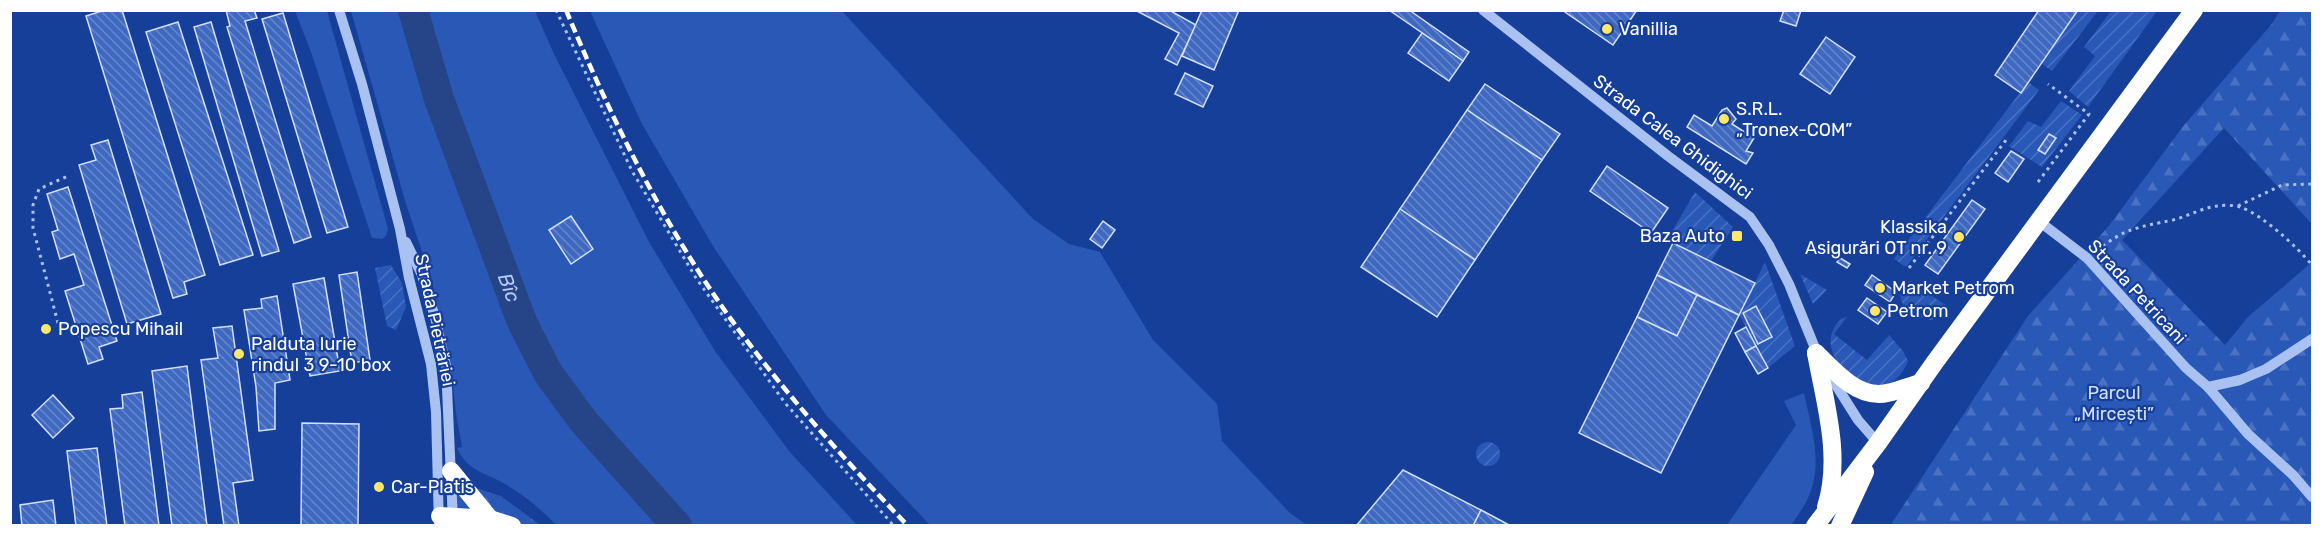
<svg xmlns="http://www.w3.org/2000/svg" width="2323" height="536" viewBox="0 0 2323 536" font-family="Rubik,sans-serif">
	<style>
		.green { fill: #2a58b7 }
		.forest { fill: url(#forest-firs) }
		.garden { fill: url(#garden-furrows) }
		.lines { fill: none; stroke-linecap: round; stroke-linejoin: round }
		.river { stroke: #264488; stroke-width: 30 }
		.building { fill: url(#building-back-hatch); stroke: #d2e0fc; stroke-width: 1.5 }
		.path { stroke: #aac2f2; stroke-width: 3; stroke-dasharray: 3 4.5; stroke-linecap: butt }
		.minor { stroke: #aac2f2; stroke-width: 10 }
		.highway { stroke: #fff; stroke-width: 18 }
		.rail { stroke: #fff; stroke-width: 4.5; stroke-dasharray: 10 4.5; stroke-linecap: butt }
		.poi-dot { fill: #ffe76b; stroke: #163f99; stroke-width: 2 }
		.labels { text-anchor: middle; stroke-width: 4.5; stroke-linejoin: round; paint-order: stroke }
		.poi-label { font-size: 18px; fill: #fff; stroke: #163f99; text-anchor: start }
		.street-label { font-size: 18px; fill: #fff; stroke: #163f99 }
		.park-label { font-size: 18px; fill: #d2e0fc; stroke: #163f99 }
		.water-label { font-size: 20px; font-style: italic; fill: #b7cdf8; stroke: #163f99 }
	</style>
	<defs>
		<pattern id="forest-firs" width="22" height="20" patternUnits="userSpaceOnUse" patternTransform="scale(1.5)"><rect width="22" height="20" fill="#2a58b7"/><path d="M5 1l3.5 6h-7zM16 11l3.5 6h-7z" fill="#4a71c2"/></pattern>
		<pattern id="garden-furrows" width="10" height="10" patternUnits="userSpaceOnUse" patternTransform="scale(1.5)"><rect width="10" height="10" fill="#2a58b7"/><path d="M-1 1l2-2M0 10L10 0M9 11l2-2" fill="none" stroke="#4a71c2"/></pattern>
		<pattern id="building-back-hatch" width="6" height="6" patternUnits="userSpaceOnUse" patternTransform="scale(1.5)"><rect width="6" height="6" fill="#3f69c0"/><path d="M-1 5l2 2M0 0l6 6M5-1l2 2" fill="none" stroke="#6587cd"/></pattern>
	</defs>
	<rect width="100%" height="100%" fill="#163f99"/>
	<g class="green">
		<polygon points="295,11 327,11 388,229 386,236 382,239 372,238 311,52"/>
		<path d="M351,11H535L554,54L649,242L715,351L789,451L857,525H556C541,509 525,496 505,484C485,472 468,472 457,448L462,447L456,413L451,367L431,278L406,204Z"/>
		<polygon points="590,11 842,11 1033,219 1069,244 1100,252 1153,340 1217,404 1222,441 1291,514 1307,525 930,525 826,415 713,246 642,124"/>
		<path d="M1804,393C1811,426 1824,464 1808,498C1804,507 1797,517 1791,525H1727L1796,425L1784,401Z"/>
	</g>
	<g class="forest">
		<polygon points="2280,11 2312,11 2312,224 2224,128 2122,240 2225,345 2248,317 2312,262 2312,525 1890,526 2028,316 2108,227 2185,124 2271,25"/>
		<polygon points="476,488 501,496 540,525 456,526 456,498 459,492"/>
	</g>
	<g class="garden">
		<polygon points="2078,11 2098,11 2052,71 2041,63"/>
		<polygon points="2111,11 2157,11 2088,107 2069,91 2095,56 2084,47"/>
		<polygon points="2028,82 2039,90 1906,267 1894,259"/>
		<polygon points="2061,101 2082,115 2042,167 2009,146 2028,121 2041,127"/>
		<polygon points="1695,192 1733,227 1711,261 1667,240"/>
		<polygon points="1765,262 1795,346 1768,368 1739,315"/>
		<polygon points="391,265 402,283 406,307 396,330 387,326 375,268"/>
		<polygon points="1800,274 1827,290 1813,304"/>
		<path d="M1910,281L1950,308L1946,314L1931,320C1913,315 1905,316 1900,295Z"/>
		<path d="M1847,317L1834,334L1867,360L1889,335L1903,351L1908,361C1886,419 1810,360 1836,325C1840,320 1841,318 1847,317Z"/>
		<circle cx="1488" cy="454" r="12"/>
	</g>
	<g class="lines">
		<path class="river" id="s1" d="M413,10L439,99L522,322L548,373L584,422L677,526"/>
	</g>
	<g class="building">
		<polygon points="105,10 122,10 205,275 184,282 187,294 173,298 86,16"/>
		<polygon points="226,10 254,10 257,18 245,21 311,237 294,243 227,27 230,26"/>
		<polygon points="1135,10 1169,10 1196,25 1177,65 1165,59 1179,33"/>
		<polygon points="1202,10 1239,10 1214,70 1182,56"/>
		<polygon points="1389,10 1409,10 1469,52 1463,61"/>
		<polygon points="1562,10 1637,10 1613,45"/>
		<polygon points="1784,10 1801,10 1796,26 1780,21"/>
		<polygon points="2039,10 2078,10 2021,93 1995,75"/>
		<polygon points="283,13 348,227 327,233 262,19"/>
		<polygon points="178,22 253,255 220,265 146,32"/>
		<polygon points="211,22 279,251 262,256 194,27"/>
		<polygon points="1422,33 1463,61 1449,81 1408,53"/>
		<polygon points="1826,37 1855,57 1830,94 1800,74"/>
		<polygon points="1185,73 1213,86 1203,107 1175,94"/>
		<polygon points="1485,84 1560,134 1542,160 1467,110"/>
		<polygon points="1727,108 1736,119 1732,124 1754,138 1746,151 1753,153 1746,164 1687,127 1694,115 1712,126 1722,110"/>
		<polygon points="1467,110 1542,160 1475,260 1400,209"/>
		<polygon points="2049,134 2056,138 2045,154 2038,150"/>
		<polygon points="108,140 161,314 127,324 79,165 96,160 91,145"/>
		<polygon points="2011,151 2024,159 2008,182 1995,173"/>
		<polygon points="1607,166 1668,208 1651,233 1590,191"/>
		<polygon points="68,187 117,341 99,347 103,359 88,364 65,291 84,285 74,254 60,259 52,232 58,230 47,194"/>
		<polygon points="1972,200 1985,209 1938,274 1925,265"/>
		<polygon points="1400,209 1475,260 1437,317 1361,267"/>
		<polygon points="571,216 593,249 571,264 549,230"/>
		<polygon points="1103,221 1115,230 1102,248 1090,239"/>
		<polygon points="1673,243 1755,283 1739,315 1657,275"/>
		<polygon points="1840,258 1850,264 1847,268 1837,262"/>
		<polygon points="357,272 370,360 352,363 339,275"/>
		<polygon points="1657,275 1697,295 1677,336 1637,317"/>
		<polygon points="1872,275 1896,292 1890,302 1865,285"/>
		<polygon points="324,278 340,371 310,376 293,284"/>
		<polygon points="1697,295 1739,315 1661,473 1579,433 1637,317 1677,336"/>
		<polygon points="277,296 290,380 275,383 275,429 259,431 256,387 244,310 262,308 261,299"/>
		<polygon points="1867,298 1887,312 1878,324 1858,310"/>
		<polygon points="1756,306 1772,337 1758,344 1743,313"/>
		<polygon points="232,326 253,480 233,483 239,526 224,526 201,360 218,358 213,328"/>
		<polygon points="1746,327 1756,346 1745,352 1735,333"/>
		<polygon points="1756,346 1768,368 1758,374 1745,352"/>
		<polygon points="187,366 207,526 172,526 152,371"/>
		<polygon points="142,392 159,526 125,526 110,409 123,408 122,395"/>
		<polygon points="53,395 74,418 53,438 32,415"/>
		<polygon points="302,423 359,424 358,526 301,526"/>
		<polygon points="97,448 107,526 76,526 67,451"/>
		<polygon points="1403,470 1481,510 1473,526 1356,526"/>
		<polygon points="53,500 56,526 22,526 20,505"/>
		<polygon points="1481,510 1511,526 1473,526"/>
	</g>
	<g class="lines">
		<g class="path">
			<polyline points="556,10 632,171 696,278 785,403 894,526"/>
			<polyline points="2038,182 2089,114 2048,84"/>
			<polyline points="2238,206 2282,185 2312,184"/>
			<path d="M2097,251C2124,228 2139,227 2173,220C2188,216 2202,208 2217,206C2224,205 2234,205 2240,207C2262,214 2298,248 2312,265"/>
			<polyline points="1909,268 2006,140"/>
			<polyline points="58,323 33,228 33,205 39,189 70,175"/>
		</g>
		<g class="minor">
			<polyline points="339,10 362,84 400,229 409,278 431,364 436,412 439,526"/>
			<polyline points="1483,10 1668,156 1750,217 1769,245 1789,284 1819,358"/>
			<polyline points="2040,222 2087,258 2186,368 2208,387 2248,434 2293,475 2312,497"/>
			<polyline points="406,242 422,275 435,317 446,366 453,522"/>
			<polyline points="1827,371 1858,420 1878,443"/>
			<polyline points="2208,387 2240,380 2266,369 2312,339"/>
		</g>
		<g class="highway">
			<path d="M1816,353C1825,403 1842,457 1826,507"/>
			<path d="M1816,353C1833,369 1853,394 1879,394C1892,394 1908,386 1921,383"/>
			<polyline points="451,471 490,519"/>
			<polyline points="440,516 490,519 512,526"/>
			<polyline points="1815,526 1878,443 1935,362 2194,10"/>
			<polyline points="1840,526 1865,472"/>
		</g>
		<path class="rail" d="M566,10C608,111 660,218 723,308C778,386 842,457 908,526"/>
	</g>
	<g class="poi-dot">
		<circle cx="1607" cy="29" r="6"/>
		<circle cx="1724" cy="119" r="6"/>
		<rect x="1731" y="230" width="12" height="12" rx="3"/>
		<circle cx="1959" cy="237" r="6"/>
		<circle cx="1880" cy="288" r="6"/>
		<circle cx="1875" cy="311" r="6"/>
		<circle cx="46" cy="329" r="6"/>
		<circle cx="239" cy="354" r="6"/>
		<circle cx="379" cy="487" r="6"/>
	</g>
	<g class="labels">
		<g class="poi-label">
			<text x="1619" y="35">Vanillia</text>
			<text x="1736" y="115">S.R.L.<tspan x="1736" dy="21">„Tronex-COM”</tspan></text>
			<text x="1947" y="233" text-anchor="end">Klassika<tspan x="1947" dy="21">Asigurări OT nr. 9</tspan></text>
			<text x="1725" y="242" text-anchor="end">Baza Auto</text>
			<text x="1892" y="294">Market Petrom</text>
			<text x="1887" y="317">Petrom</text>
			<text x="58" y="335">Popescu Mihail</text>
			<text x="251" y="350">Palduta Iurie<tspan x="251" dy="21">rindul 3 9-10 box</tspan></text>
			<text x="391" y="493">Car-Platis</text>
		</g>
		<g class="street-label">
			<text transform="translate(1673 137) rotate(37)" y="6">Strada Calea Ghidighici</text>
			<text transform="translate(2137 292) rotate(47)" y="6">Strada Petricani</text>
			<text transform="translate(435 320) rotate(78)" y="6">Strada Pietrăriei</text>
		</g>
		<g class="park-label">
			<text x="2114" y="399">Parcul<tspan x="2114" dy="21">„Mircești”</tspan></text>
		</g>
		<g class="water-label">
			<text dy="7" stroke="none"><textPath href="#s1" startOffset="294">Bîc</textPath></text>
		</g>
	</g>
	<rect width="2323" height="536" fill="none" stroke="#ffffff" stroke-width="24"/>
</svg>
